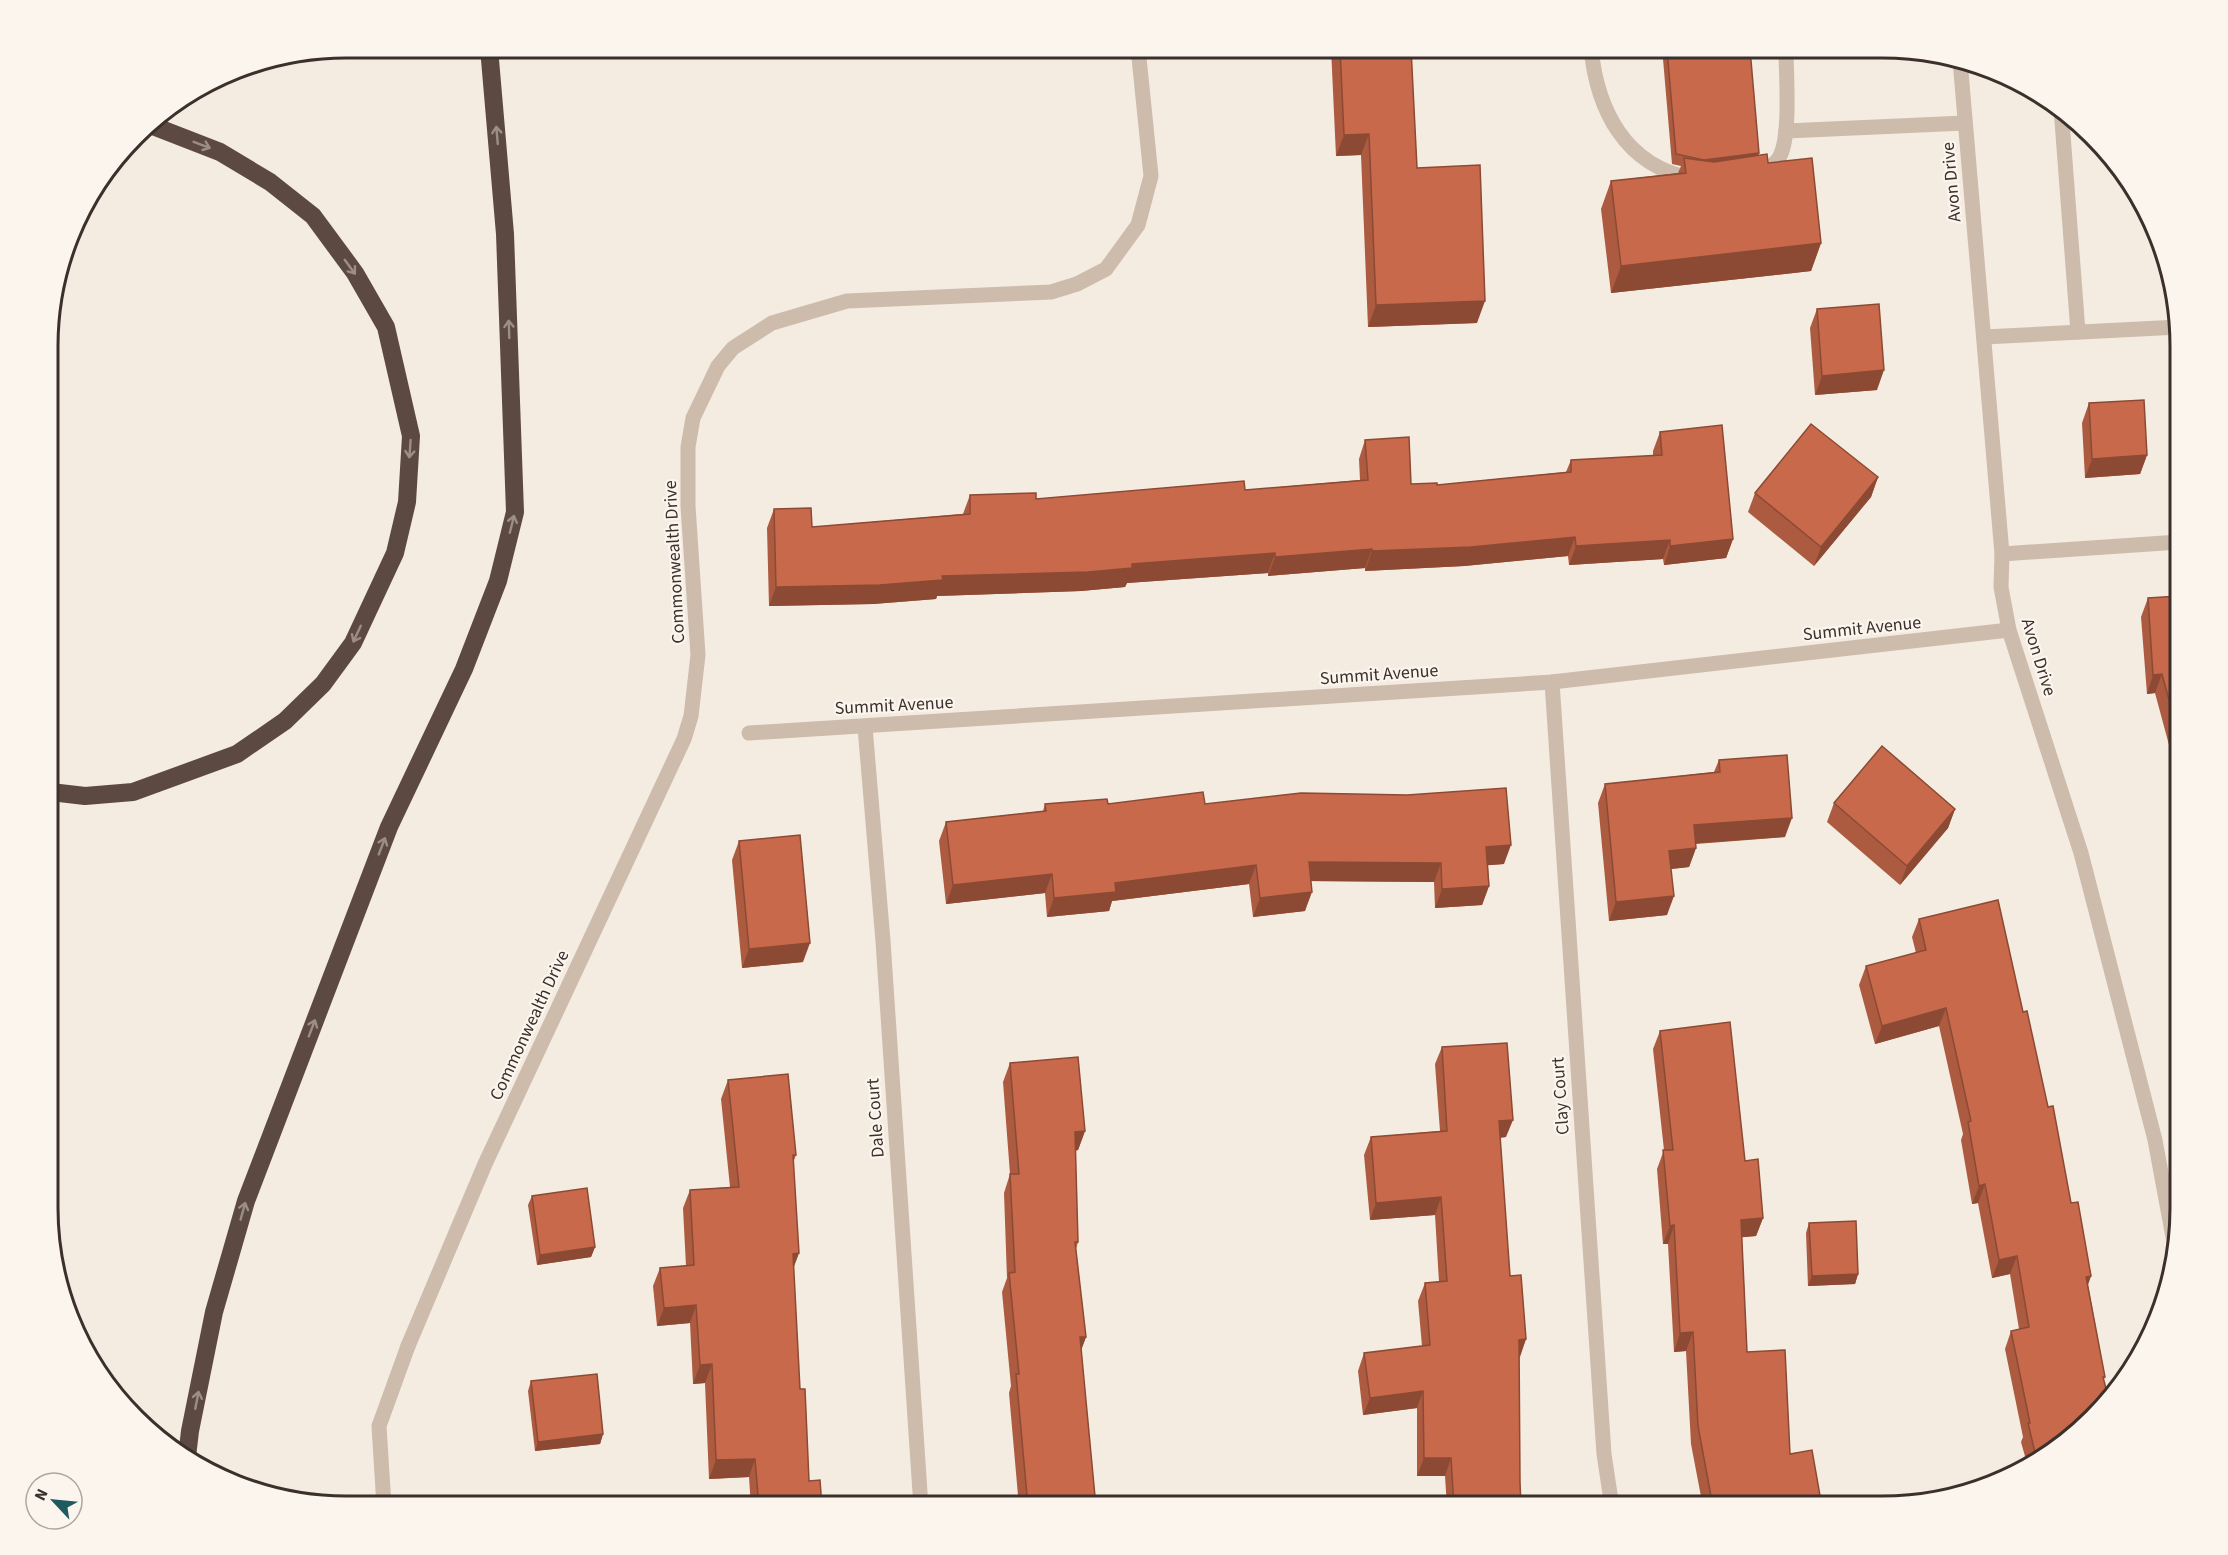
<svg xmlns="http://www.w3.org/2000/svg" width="2228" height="1555" viewBox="0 0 2228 1555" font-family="'Source Sans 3',sans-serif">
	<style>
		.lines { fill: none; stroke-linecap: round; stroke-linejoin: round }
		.lane { stroke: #cdbbac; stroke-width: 15 }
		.street { stroke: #cdbbac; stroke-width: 15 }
		.highway { stroke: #5c4a42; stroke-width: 18 }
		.wall { fill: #ac5a40 }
		.shaded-wall { fill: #8c4a34 }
		.building { fill: #c8694b; stroke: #8c4a34; stroke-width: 1.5 }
		.oneway { stroke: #9c8e87 }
		.labels { text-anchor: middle; stroke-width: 4.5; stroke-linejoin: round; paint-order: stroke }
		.street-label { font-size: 18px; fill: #3b302b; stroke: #fbf5ee }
		.rim { fill: none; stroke: #3b302b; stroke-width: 3 }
	</style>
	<rect width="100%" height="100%" fill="#f4ebe1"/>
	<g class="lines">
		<g class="lane">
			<path d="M1591,48C1597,110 1625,165 1690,178"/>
			<polyline points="2061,108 2078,332"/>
			<polyline points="1786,131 1965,123"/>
			<path d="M1758,173C1765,172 1777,163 1780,156C1791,134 1786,75 1786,49"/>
			<polyline points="1984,337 2179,327"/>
			<polyline points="384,1506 379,1426 408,1346"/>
		</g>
		<g class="street">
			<polyline points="1960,60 2002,554 2001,587 2009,630 2081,853 2155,1140 2175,1248"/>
			<polyline points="2002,554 2179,542"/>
			<polyline points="1552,682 1604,1454 1612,1507"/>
			<polyline points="865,727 883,941 921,1507"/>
			<polyline points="749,733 1552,682 2009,630"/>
			<polyline points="408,1346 485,1164 684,739 691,716 698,655 688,506 688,447 693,418 718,366 733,348 772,323 847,301 1051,292 1077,284 1106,269 1138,225 1151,176 1138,48"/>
		</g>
		<g class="highway">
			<polyline points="51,792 85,796 133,792 237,754 285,721 323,684 353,643 395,553 407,502 411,436 386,327 355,273 313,216 270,182 220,152 148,124"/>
			<polyline points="187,1457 190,1431 214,1312 246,1201 389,827 464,669 498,581 515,512 505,234 489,48"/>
		</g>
	</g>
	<g class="wall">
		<polygon points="1331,48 1411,48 1417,168 1477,323 1368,327 1361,155 1336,156"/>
		<polygon points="1667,50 1759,153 1758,156 1768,163 1821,243 1811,271 1611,293 1601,209 1611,181 1678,173 1681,166 1672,164 1663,59"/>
		<polygon points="1817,309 1877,390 1815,395 1810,328"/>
		<polygon points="2089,403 2147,455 2140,474 2085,478 2082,423"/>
		<polygon points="1660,432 1733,539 1726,558 1664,565 1663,559 1569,565 1568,556 1464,566 1365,571 1365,568 1268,576 1268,573 1127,583 1125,587 1081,591 937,596 936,599 873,604 769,606 767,528 774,509 812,527 963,514 970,495 1036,499 1245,490 1360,480 1359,459 1365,440 1411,484 1437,485 1566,472 1571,460 1653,456 1653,451"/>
		<polygon points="1878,477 1871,497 1814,566 1748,512 1755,493"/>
		<polygon points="2179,596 2179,782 2155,693 2147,694 2141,617 2148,598"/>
		<polygon points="1719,760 1785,837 1696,844 1696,848 1689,867 1671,869 1667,915 1609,921 1598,803 1605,784 1714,772"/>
		<polygon points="1834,803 1955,809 1948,828 1900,885 1827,822"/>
		<polygon points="1045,804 1205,804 1504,864 1488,865 1489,886 1482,905 1435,908 1434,882 1311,881 1305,911 1253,917 1249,884 1112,901 1109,911 1047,917 1045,893 946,904 939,841 946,822 1043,811"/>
		<polygon points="739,841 803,962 742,968 732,860"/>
		<polygon points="1919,919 2023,1012 2048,1107 2071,1203 2091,1276 2088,1285 2105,1377 2078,1433 2028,1467 2021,1442 2023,1437 2005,1349 2011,1331 2019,1329 2010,1274 1992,1278 1978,1203 1972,1204 1961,1140 1963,1134 1939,1026 1875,1044 1859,985 1866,966 1916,953 1912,937"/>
		<polygon points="1660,1031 1745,1161 1763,1218 1756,1236 1742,1237 1747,1352 1790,1454 1822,1507 1703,1507 1691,1444 1686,1351 1674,1352 1668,1244 1663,1244 1657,1169 1664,1150 1653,1049"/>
		<polygon points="1442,1047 1506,1137 1500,1138 1510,1276 1526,1339 1519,1357 1520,1482 1521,1507 1447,1507 1445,1476 1417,1476 1417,1408 1363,1415 1358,1371 1364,1353 1422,1346 1418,1301 1425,1283 1439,1282 1435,1215 1370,1220 1364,1155 1371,1137 1440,1131 1435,1064"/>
		<polygon points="1010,1063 1085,1131 1078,1150 1075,1151 1078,1242 1076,1249 1086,1337 1081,1350 1096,1507 1019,1507 1009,1393 1011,1386 1002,1292 1007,1278 1004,1193 1010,1174 1003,1082"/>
		<polygon points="728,1080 796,1155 793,1163 799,1253 793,1268 800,1389 809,1481 822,1507 751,1507 749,1477 709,1479 705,1383 693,1384 690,1323 657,1326 653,1286 660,1268 686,1266 683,1208 690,1190 730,1187 721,1099"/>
		<polygon points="532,1196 595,1247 591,1257 537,1265 528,1205"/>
		<polygon points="1809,1223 1858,1274 1855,1284 1808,1286 1806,1233"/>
		<polygon points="531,1381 603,1434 600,1444 535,1451 528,1391"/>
	</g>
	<g class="shaded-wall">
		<polygon points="1369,134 1361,155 1336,156 1344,135"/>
		<polygon points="1759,153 1755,163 1699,170 1703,161"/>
		<polygon points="1821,243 1811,271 1611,293 1621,266"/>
		<polygon points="1485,301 1477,323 1368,327 1376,305"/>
		<polygon points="1884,370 1877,390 1815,395 1822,376"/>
		<polygon points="2147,455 2140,474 2085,478 2092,459"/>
		<polygon points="1878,477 1871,497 1814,566 1821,547"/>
		<polygon points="1575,537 1568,556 1464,566 1365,571 1372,551"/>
		<polygon points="1733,539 1726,558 1664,565 1670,546"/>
		<polygon points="1670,540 1663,559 1569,565 1576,546"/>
		<polygon points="1372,549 1365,568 1268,576 1275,557"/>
		<polygon points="1275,553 1268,573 1127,583 1125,587 1081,591 937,596 936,599 873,604 769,606 776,587 1132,564"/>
		<polygon points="2162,674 2155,693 2147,694 2153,675"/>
		<polygon points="1955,809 1948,828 1900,885 1907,866"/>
		<polygon points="1792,818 1785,837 1687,844 1694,825"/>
		<polygon points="1511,845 1504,864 1479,866 1486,847"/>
		<polygon points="1696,848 1689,867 1662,870 1669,851"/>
		<polygon points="1309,862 1441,863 1434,882 1302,881"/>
		<polygon points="1256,865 1249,884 1112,901 1109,911 1047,917 1054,898 1115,883"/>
		<polygon points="1052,874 1045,893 946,904 953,885"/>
		<polygon points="1489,886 1482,905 1435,908 1442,889"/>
		<polygon points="1312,892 1305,911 1253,917 1260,898"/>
		<polygon points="1674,896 1667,915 1609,921 1616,902"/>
		<polygon points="810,943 803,962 742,968 749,949"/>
		<polygon points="1946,1008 1939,1026 1875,1044 1882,1026"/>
		<polygon points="1513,1120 1506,1137 1492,1138 1499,1121"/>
		<polygon points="1085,1131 1078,1150 1068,1151 1075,1132"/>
		<polygon points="1985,1184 1978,1203 1972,1204 1979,1186"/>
		<polygon points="1441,1197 1435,1215 1370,1220 1376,1203"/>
		<polygon points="1763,1218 1756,1236 1734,1238 1741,1220"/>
		<polygon points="1674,1225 1668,1244 1663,1244 1670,1226"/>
		<polygon points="595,1247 591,1257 537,1265 540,1255"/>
		<polygon points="799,1253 792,1272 793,1254"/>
		<polygon points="2017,1256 2010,1274 1992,1278 1999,1260"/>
		<polygon points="1858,1274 1855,1284 1808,1286 1812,1276"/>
		<polygon points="2091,1276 2084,1294 2086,1277"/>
		<polygon points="696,1305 690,1323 657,1326 664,1308"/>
		<polygon points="1693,1332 1686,1351 1674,1352 1680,1333"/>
		<polygon points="1080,1337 1086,1337 1079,1356"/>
		<polygon points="1526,1339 1520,1357 1512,1358 1519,1340"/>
		<polygon points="712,1364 705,1383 693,1384 700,1365"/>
		<polygon points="1423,1391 1417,1408 1363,1415 1370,1398"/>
		<polygon points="603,1434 600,1444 535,1451 538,1442"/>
		<polygon points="1424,1458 1451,1458 1445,1476 1417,1476"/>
		<polygon points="755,1459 749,1477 709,1479 716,1460"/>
	</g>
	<g class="building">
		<polygon points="1340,48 1411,48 1417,168 1480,165 1485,301 1376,305 1369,134 1344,135"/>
		<polygon points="1679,49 1750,49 1759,153 1704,160 1676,154 1667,50"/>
		<polygon points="1767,154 1768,163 1812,158 1821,243 1621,266 1611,181 1686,173 1684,158 1714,162"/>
		<polygon points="1879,304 1884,370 1822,376 1817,309"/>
		<polygon points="2144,400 2147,455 2092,459 2089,403"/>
		<polygon points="1811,424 1878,477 1821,547 1755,493"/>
		<polygon points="1722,425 1733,539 1670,546 1670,540 1576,546 1575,537 1471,547 1372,551 1372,549 1275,557 1275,553 1132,564 1132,568 1088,572 942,576 943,580 880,585 776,587 774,509 811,508 812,527 970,514 970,495 1036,493 1036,499 1244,481 1245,490 1368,480 1365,440 1409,437 1411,484 1437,483 1437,485 1571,472 1571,460 1662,455 1660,432"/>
		<polygon points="2179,596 2179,737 2162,674 2153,675 2148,598"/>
		<polygon points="1882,746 1955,809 1907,866 1834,803"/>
		<polygon points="1787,755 1792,818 1694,825 1696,848 1669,851 1674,896 1616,902 1605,784 1720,772 1719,760"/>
		<polygon points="1506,788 1511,845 1486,847 1489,886 1442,889 1441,863 1309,862 1312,892 1260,898 1256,865 1115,883 1116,892 1054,898 1052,874 953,885 946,822 1046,811 1045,804 1107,799 1108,804 1203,792 1205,804 1301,793 1407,795"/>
		<polygon points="800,835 810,943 749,949 739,841"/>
		<polygon points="1998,900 2023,1012 2027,1011 2048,1107 2053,1106 2071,1203 2078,1202 2091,1276 2086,1277 2105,1377 2103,1377 2109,1400 2078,1433 2037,1461 2028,1423 2030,1423 2011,1331 2029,1327 2017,1256 1999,1260 1985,1184 1979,1186 1968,1122 1971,1121 1946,1008 1882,1026 1866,966 1926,950 1919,919"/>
		<polygon points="1730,1022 1745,1161 1758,1159 1763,1218 1741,1220 1747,1352 1785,1350 1790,1454 1812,1450 1822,1507 1713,1507 1698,1426 1693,1332 1680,1333 1674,1225 1670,1226 1663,1150 1673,1150 1660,1031"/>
		<polygon points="1507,1043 1513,1120 1499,1121 1510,1276 1521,1275 1526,1339 1519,1340 1520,1482 1521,1507 1454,1507 1451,1458 1424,1458 1423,1391 1370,1398 1364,1353 1430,1345 1425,1283 1447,1281 1441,1197 1376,1203 1371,1137 1447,1131 1442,1047"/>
		<polygon points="1078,1057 1085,1131 1075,1132 1078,1242 1075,1242 1086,1337 1080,1337 1096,1507 1028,1507 1016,1374 1019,1374 1009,1273 1015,1272 1010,1174 1019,1174 1010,1063"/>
		<polygon points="788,1074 796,1155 793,1155 799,1253 793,1254 800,1389 805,1389 809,1481 820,1480 822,1507 759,1507 755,1459 716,1460 712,1364 700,1365 696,1305 664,1308 660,1268 694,1265 690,1190 739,1187 728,1080"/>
		<polygon points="587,1188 595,1247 540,1255 532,1196"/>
		<polygon points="1856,1221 1858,1274 1812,1276 1809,1223"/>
		<polygon points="597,1374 603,1434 538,1442 531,1381"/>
	</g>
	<defs><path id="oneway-shaft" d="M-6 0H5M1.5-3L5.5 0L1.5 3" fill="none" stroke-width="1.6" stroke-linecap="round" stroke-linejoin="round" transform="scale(1.5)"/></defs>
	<g class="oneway">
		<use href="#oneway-shaft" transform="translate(497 135) rotate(-95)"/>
		<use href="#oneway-shaft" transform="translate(202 145) rotate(21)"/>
		<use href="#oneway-shaft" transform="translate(350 267) rotate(54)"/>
		<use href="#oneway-shaft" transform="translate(509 329) rotate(-92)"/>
		<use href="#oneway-shaft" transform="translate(410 449) rotate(94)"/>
		<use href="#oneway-shaft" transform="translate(512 524) rotate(-76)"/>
		<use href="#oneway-shaft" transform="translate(357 634) rotate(115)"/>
		<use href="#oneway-shaft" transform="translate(382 846) rotate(-69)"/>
		<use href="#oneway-shaft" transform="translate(312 1028) rotate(-69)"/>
		<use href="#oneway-shaft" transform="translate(243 1211) rotate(-74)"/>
		<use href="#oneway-shaft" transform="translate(197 1400) rotate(-79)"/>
	</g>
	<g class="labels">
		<g class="street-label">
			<text transform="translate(1951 182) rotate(-95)" y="6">Avon Drive</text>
			<text transform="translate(674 562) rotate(-93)" y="6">Commonwealth Drive</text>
			<text transform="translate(1862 628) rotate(-6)" y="6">Summit Avenue</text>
			<text transform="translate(2039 657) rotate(73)" y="6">Avon Drive</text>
			<text transform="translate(1379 674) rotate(-4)" y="6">Summit Avenue</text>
			<text transform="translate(894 705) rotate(-3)" y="6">Summit Avenue</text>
			<text transform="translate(529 1025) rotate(-65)" y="6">Commonwealth Drive</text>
			<text transform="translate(1560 1096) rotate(-94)" y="6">Clay Court</text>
			<text transform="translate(875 1118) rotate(-94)" y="6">Dale Court</text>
		</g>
	</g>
	<path d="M0 0H2228V1555H0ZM346 58H1882A288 288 0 0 1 2170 346V1208A288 288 0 0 1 1882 1496H346A288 288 0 0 1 58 1208V346A288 288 0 0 1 346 58Z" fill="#fbf5ee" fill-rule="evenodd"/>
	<path class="rim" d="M346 58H1882A288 288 0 0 1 2170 346V1208A288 288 0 0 1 1882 1496H346A288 288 0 0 1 58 1208V346A288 288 0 0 1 346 58Z"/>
	<g transform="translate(54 1501) rotate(296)"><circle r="28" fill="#fbf5ee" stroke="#aea6a0" stroke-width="1.5"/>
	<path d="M0-4.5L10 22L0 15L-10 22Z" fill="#1f5a5e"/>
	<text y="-9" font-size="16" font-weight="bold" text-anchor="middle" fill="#3b302b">N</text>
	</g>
</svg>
